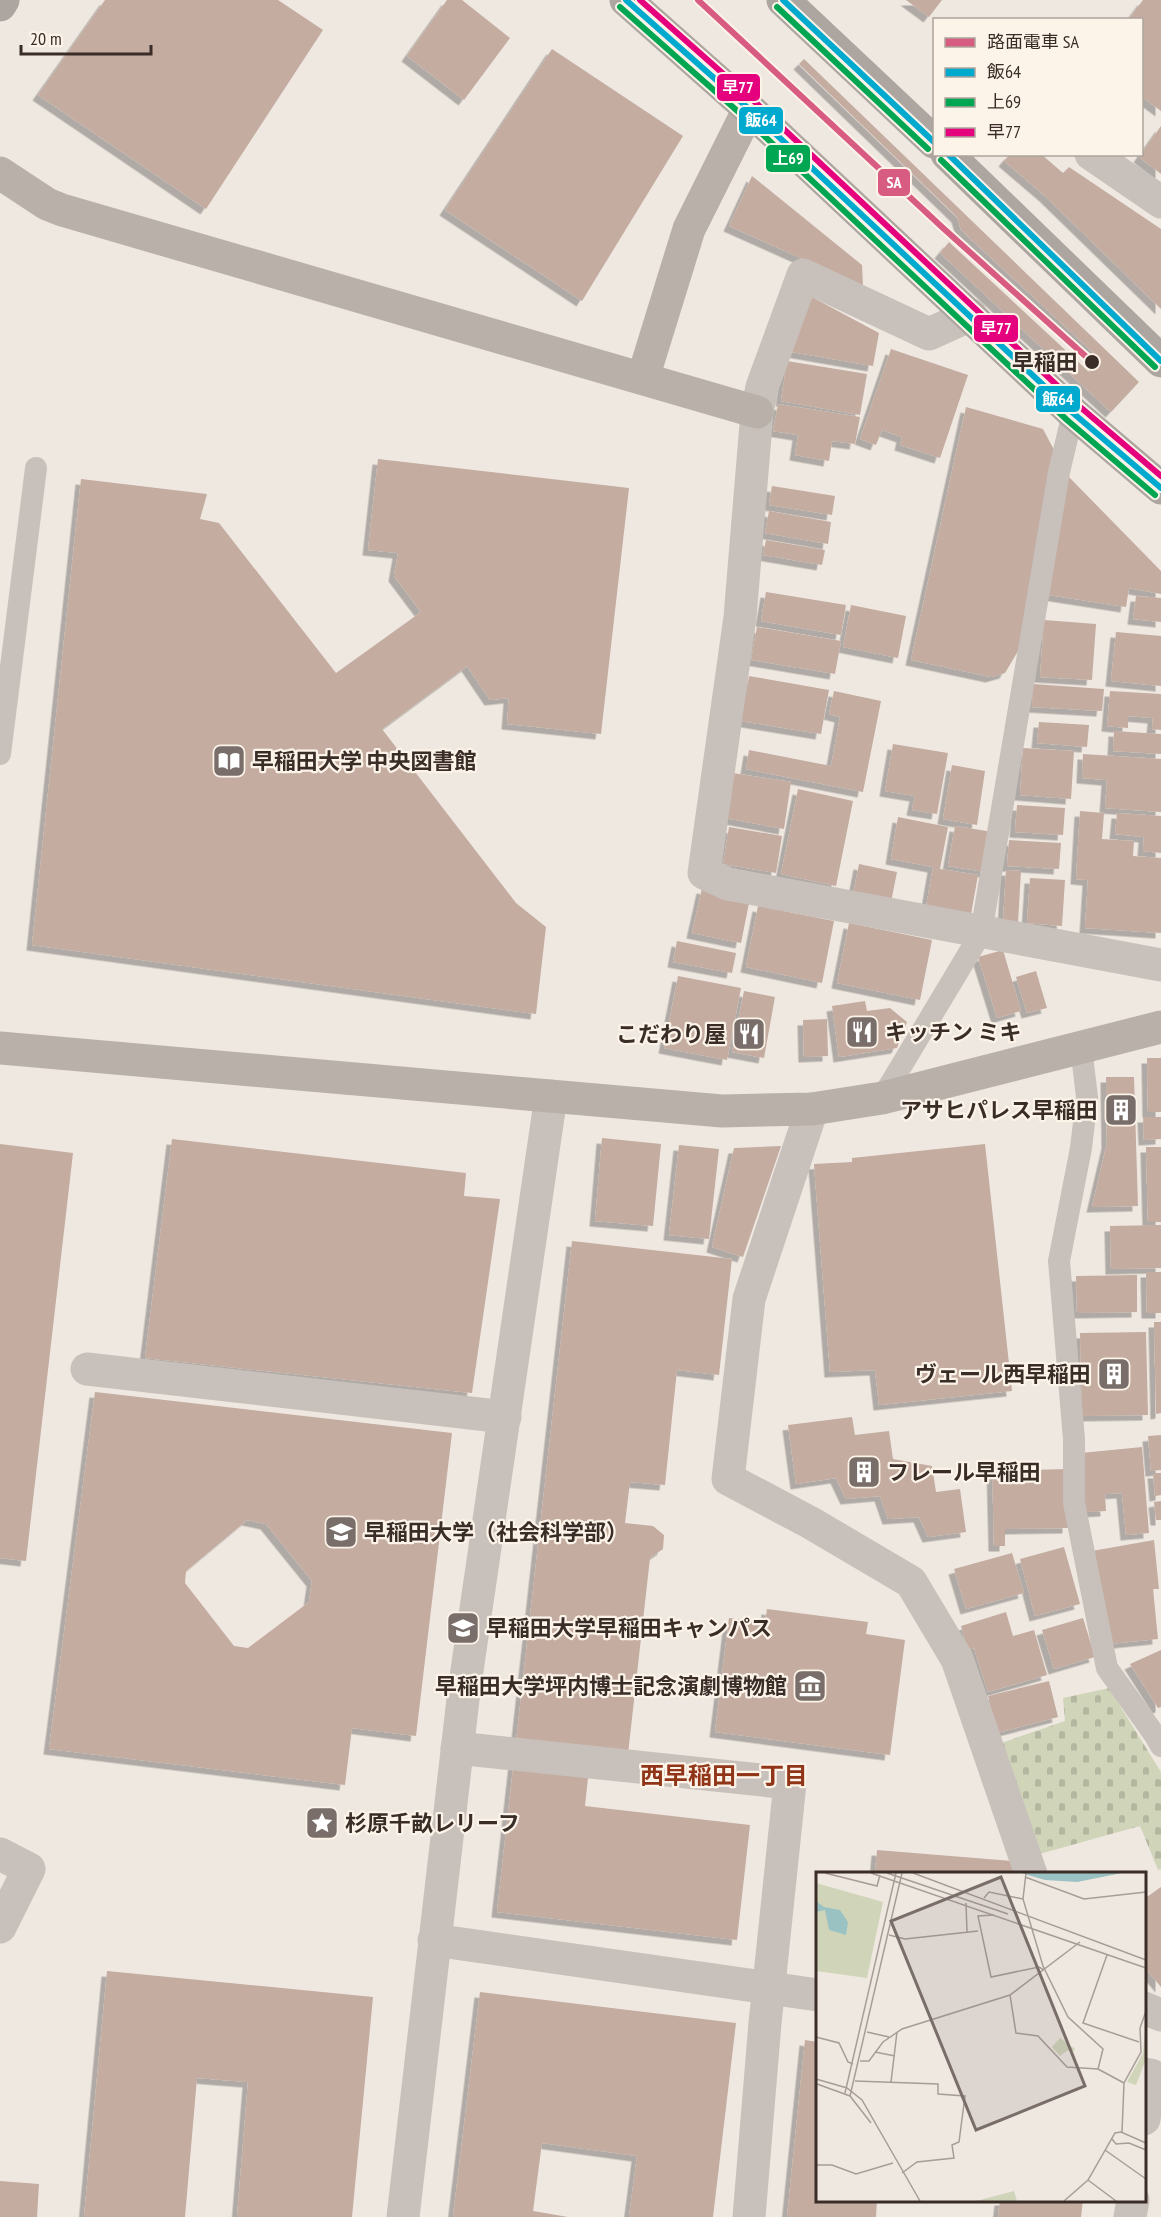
<svg xmlns="http://www.w3.org/2000/svg" width="1161" height="2217" viewBox="0 0 1161 2217" font-family="'PT Sans Narrow','Noto Sans JP',sans-serif">
	<style>
		.cemetery { fill: url(#cemetery-stones) }
		.building { fill: #c4aca1; fill-rule: evenodd; filter: url(#shadow) }
		.lines { fill: none; stroke-linecap: round; stroke-linejoin: round }
		.lane { stroke: #c8c0ba; stroke-width: 22 }
		.street { stroke: #c8c0ba; stroke-width: 33 }
		.secondary { stroke: #b9b0aa; stroke-width: 33 }
		.primary { stroke: #ada59f; stroke-width: 33 }
		.bus-1-casing { stroke: #fcf3e9; stroke-width: 10 }
		.bus-2-casing { stroke: #fcf3e9; stroke-width: 10 }
		.bus-3-casing { stroke: #fcf3e9; stroke-width: 10 }
		.bus-1 { stroke: #00a9ce; stroke-width: 6 }
		.bus-2 { stroke: #00a651; stroke-width: 6 }
		.bus-3 { stroke: #e5007d; stroke-width: 6 }
		.tram-1-casing { stroke: #fcf3e9; stroke-width: 10 }
		.tram-1 { stroke: #d85b81; stroke-width: 6 }
		.stop-dot { fill: #3a2d28; stroke: #fcf3e9; stroke-width: 2 }
		.labels { text-anchor: middle; stroke-width: 4.5; stroke-linejoin: round; paint-order: stroke }
		.stop-label { font-size: 22px; font-weight: bold; fill: #3a2d28; stroke: #fcf3e9; text-anchor: end }
		.poi-label { font-size: 22px; font-weight: bold; fill: #3a2d28; stroke: #fcf3e9; text-anchor: start }
		.neighbourhood-label { font-size: 24px; font-weight: bold; fill: #913518; stroke: #fcf3e9 }
		.inset-road { fill: none; stroke: #a79d97; stroke-width: 1.5 }
		.view { fill: #796e69; fill-opacity: 0.15; stroke: #796e69; stroke-width: 3 }
		.inset-edge { fill: none; stroke: #3a2d28; stroke-width: 3 }
		.line-badge { stroke: #fcf3e9; stroke-width: 2 }
		.badge-label { font-size: 16px; text-anchor: middle; font-weight: bold; fill: #fff }
	</style>
	<defs>
		<pattern id="cemetery-stones" width="16" height="16" patternUnits="userSpaceOnUse" patternTransform="scale(1.5)"><rect width="16" height="16" fill="#d0d5ba"/><path d="M2 7V4a2 2 0 0 1 4 0v3zM10 15v-3a2 2 0 0 1 4 0v3z" fill="#b3b7a0"/></pattern>
		<filter id="shadow"><feDropShadow dx="-5.5" dy="5.5" stdDeviation="0" flood-color="#0004"/></filter>
	</defs>
	<rect width="100%" height="100%" fill="#efe8e1"/>
	<polygon class="cemetery" points="1109,1688 1161,1772 1161,1869 1158,1870 1140,1826 1036,1855 1001,1743 1065,1721 1063,1698"/>
	<g class="building">
		<polygon points="105,0 278,0 323,30 206,209 38,95"/>
		<polygon points="447,0 462,0 510,38 464,100 407,56"/>
		<polygon points="906,0 942,0 929,17"/>
		<polygon points="1143,0 1161,0 1161,111 1142,97 1142,20 1128,20"/>
		<polygon points="552,49 683,136 582,301 445,210"/>
		<polygon points="804,59 1139,382 1111,412 940,253 949,242 1089,372 1100,359 961,230 957,217 799,64"/>
		<polygon points="1161,126 1161,174 1139,157"/>
		<polygon points="1010,154 1041,154 1063,173 1069,167 1161,229 1161,309 1045,196 1004,161"/>
		<polygon points="752,176 862,265 863,286 729,226"/>
		<polygon points="808,295 879,333 873,366 792,352"/>
		<polygon points="891,349 968,375 940,458 900,445 902,437 882,430 876,445 860,439"/>
		<polygon points="787,361 867,374 860,415 781,401"/>
		<polygon points="778,404 860,417 855,444 832,441 829,461 795,455 798,435 773,431"/>
		<polygon points="966,407 1043,429 1053,448 1055,460 1021,646 1005,673 991,677 911,660"/>
		<polygon points="378,459 629,488 601,734 507,724 509,698 490,700 467,666 382,729 516,903 546,927 536,1014 32,945 81,479 207,494 200,519 219,523 336,673 421,612 394,576 398,553 368,550"/>
		<polygon points="1068,476 1161,571 1161,594 1129,588 1126,607 1049,595"/>
		<polygon points="772,486 835,496 832,515 769,505"/>
		<polygon points="769,511 831,522 828,544 765,533"/>
		<polygon points="766,540 825,550 822,565 763,555"/>
		<polygon points="766,592 846,605 841,635 761,621"/>
		<polygon points="1136,596 1161,598 1161,622 1133,619"/>
		<polygon points="851,605 906,616 898,658 843,647"/>
		<polygon points="1044,620 1096,624 1092,680 1040,677"/>
		<polygon points="757,627 841,641 835,674 751,660"/>
		<polygon points="1116,632 1161,636 1161,686 1111,681"/>
		<polygon points="749,676 829,690 821,734 741,721"/>
		<polygon points="1033,684 1104,689 1102,711 1032,707"/>
		<polygon points="834,691 881,701 863,792 746,769 749,750 831,766 840,717 829,714"/>
		<polygon points="1110,691 1161,694 1161,730 1152,729 1153,718 1128,716 1128,728 1107,726"/>
		<polygon points="1039,722 1089,725 1087,747 1037,743"/>
		<polygon points="1114,731 1161,734 1161,754 1113,751"/>
		<polygon points="893,744 948,753 937,814 912,810 915,796 885,791"/>
		<polygon points="1023,748 1074,751 1071,799 1020,795"/>
		<polygon points="1083,754 1161,759 1161,812 1105,808 1107,780 1082,778"/>
		<polygon points="952,765 985,771 977,825 943,819"/>
		<polygon points="733,773 791,782 784,829 725,818"/>
		<polygon points="798,789 853,801 836,886 781,874"/>
		<polygon points="1017,805 1065,808 1063,835 1015,832"/>
		<polygon points="1080,811 1104,813 1102,839 1134,841 1133,856 1161,858 1161,933 1085,928 1088,880 1076,879"/>
		<polygon points="1117,813 1161,816 1161,853 1143,851 1144,837 1115,834"/>
		<polygon points="898,817 948,827 940,869 978,875 970,920 925,913 933,867 891,859"/>
		<polygon points="955,826 993,832 986,872 948,866"/>
		<polygon points="729,827 782,836 776,873 723,864"/>
		<polygon points="1009,840 1061,843 1059,869 1007,866"/>
		<polygon points="859,864 897,872 890,907 852,900"/>
		<polygon points="1006,870 1021,871 1018,923 1003,923"/>
		<polygon points="1030,878 1065,880 1062,926 1027,923"/>
		<polygon points="702,888 750,898 741,943 692,933"/>
		<polygon points="758,906 834,921 822,983 746,967"/>
		<polygon points="849,923 932,940 920,1000 837,983"/>
		<polygon points="677,941 736,953 732,973 673,962"/>
		<polygon points="1003,950 1021,1011 997,1018 978,957"/>
		<polygon points="1036,971 1047,1008 1027,1013 1016,977"/>
		<polygon points="678,976 741,988 727,1060 664,1048"/>
		<polygon points="744,991 775,997 764,1058 732,1052"/>
		<polygon points="865,1001 867,1011 890,1008 907,1022 897,1048 839,1057 832,1006"/>
		<polygon points="827,1019 828,1056 804,1057 803,1020"/>
		<polygon points="1147,1058 1161,1058 1161,1112 1148,1112"/>
		<polygon points="1106,1077 1134,1077 1138,1206 1092,1207 1107,1143"/>
		<polygon points="1143,1117 1161,1117 1161,1139 1144,1140"/>
		<polygon points="602,1138 661,1144 653,1226 595,1221"/>
		<polygon points="172,1139 466,1173 464,1196 500,1199 472,1393 145,1358"/>
		<polygon points="0,1144 73,1153 26,1561 0,1558"/>
		<polygon points="985,1144 1012,1391 879,1405 875,1370 830,1372 814,1164 852,1162 852,1158"/>
		<polygon points="679,1145 719,1149 709,1239 669,1235"/>
		<polygon points="781,1146 743,1257 712,1247 734,1148"/>
		<polygon points="1146,1147 1161,1147 1161,1222 1148,1222"/>
		<polygon points="1161,1225 1161,1268 1111,1269 1110,1226"/>
		<polygon points="572,1241 732,1259 719,1375 677,1370 665,1485 630,1482 625,1523 653,1526 664,1535 663,1549 650,1558 628,1754 591,1750 585,1806 750,1825 737,1940 497,1912"/>
		<polygon points="1146,1272 1161,1272 1161,1313 1147,1313"/>
		<polygon points="1137,1275 1137,1312 1077,1313 1076,1276"/>
		<polygon points="1154,1322 1161,1322 1161,1413 1156,1414"/>
		<polygon points="1146,1332 1148,1415 1082,1416 1080,1333"/>
		<path d="M95,1392L452,1433L416,1736L352,1728L345,1785L49,1749ZM247,1520L266,1524L312,1581L309,1602L248,1648L234,1646L185,1583L186,1571Z"/>
		<polygon points="852,1417 855,1435 889,1431 893,1459 932,1466 936,1492 960,1489 966,1532 928,1537 919,1517 888,1519 880,1496 846,1499 836,1478 796,1484 788,1425"/>
		<polygon points="1161,1435 1161,1470 1151,1471 1148,1436"/>
		<polygon points="1142,1447 1149,1533 1126,1535 1122,1493 1105,1494 1106,1511 1086,1512 1081,1453"/>
		<polygon points="1030,1461 1030,1470 1067,1469 1068,1528 1005,1529 1005,1546 994,1546 992,1462"/>
		<polygon points="1153,1473 1161,1473 1161,1495 1155,1496"/>
		<polygon points="1161,1501 1161,1520 1156,1520 1154,1502"/>
		<polygon points="1154,1540 1159,1589 1153,1589 1158,1639 1109,1644 1092,1551"/>
		<polygon points="1064,1547 1080,1604 1035,1616 1020,1559"/>
		<polygon points="1012,1553 1024,1593 966,1609 954,1569"/>
		<polygon points="767,1609 868,1622 866,1634 905,1640 890,1755 715,1732 729,1618 765,1623"/>
		<polygon points="1006,1612 1013,1636 1034,1630 1047,1675 988,1692 974,1648 968,1650 961,1626"/>
		<polygon points="1083,1618 1095,1657 1054,1669 1042,1630"/>
		<polygon points="1161,1650 1161,1707 1158,1708 1130,1664"/>
		<polygon points="1049,1681 1058,1717 997,1733 988,1696"/>
		<polygon points="877,1850 1012,1861 1016,1874 875,1874"/>
		<polygon points="1161,1887 1161,1987 1144,1967 1144,1899"/>
		<polygon points="107,1971 373,1997 352,2217 237,2217 248,2082 197,2078 185,2217 84,2217"/>
		<polygon points="480,1992 736,2023 713,2217 629,2217 637,2156 542,2143 533,2211 568,2217 453,2217"/>
		<polygon points="805,2040 818,2042 818,2200 877,2200 876,2217 787,2217"/>
		<polygon points="0,2181 39,2184 37,2217 0,2217"/>
		<polygon points="1000,2200 1083,2200 1081,2217 998,2217"/>
	</g>
	<g class="lines">
		<g class="lane">
			<polyline points="0,754 36,468"/>
			<polyline points="1081,1047 1087,1097 1081,1148 1059,1261 1074,1439 1074,1503 1107,1668 1154,1734 1161,1746"/>
			<polyline points="882,1098 981,933 1059,472 1073,413"/>
		</g>
		<g class="street">
			<polyline points="1091,154 1161,202"/>
			<polyline points="971,315 929,334 803,275 762,387 757,412 740,617 704,873 728,884 1161,965"/>
			<polyline points="812,1109 749,1299 728,1479 811,1523 911,1582 957,1659 1031,1874"/>
			<polyline points="87,1369 505,1417"/>
			<polyline points="457,1748 790,1783 765,2023 749,2217"/>
			<polyline points="0,1854 29,1869 0,1927"/>
			<polyline points="434,1940 818,1995"/>
			<polyline points="1144,2008 1161,2015"/>
			<polyline points="1144,2074 1151,2075 1144,2119"/>
			<polyline points="403,2217 464,1691 551,1096"/>
			<polyline points="1130,2217 1133,2200"/>
		</g>
		<g class="secondary">
			<polyline points="0,173 47,204 62,210 757,412"/>
			<polyline points="643,378 689,229 749,109"/>
			<polyline points="0,1048 722,1111 812,1109 882,1098 1161,1027"/>
		</g>
		<g class="primary">
			<polyline points="626,0 749,109 1073,413 1161,488"/>
			<polyline points="783,0 934,142"/>
			<polyline points="0,5 3,0"/>
			<polyline points="947,154 1161,361"/>
		</g>
		<defs>
			<g id="bus-1">
				<polyline points="626,0 749,109 1073,413 1161,488"/>
				<polyline points="783,0 934,142"/>
				<polyline points="948,154 1161,361"/>
			</g>
			<g id="bus-2">
				<polyline points="620,7 743,116 1067,420 1155,495"/>
				<polyline points="777,7 928,149"/>
				<polyline points="941,160 1155,367"/>
			</g>
			<polyline id="bus-3" points="640,0 755,102 1079,406 1161,476"/>
		</defs>
		<use href="#bus-1" class="bus-1-casing"/>
		<use href="#bus-2" class="bus-2-casing"/>
		<use href="#bus-3" class="bus-3-casing"/>
		<use href="#bus-1" class="bus-1"/>
		<use href="#bus-2" class="bus-2"/>
		<use href="#bus-3" class="bus-3"/>
		<defs>
			<polyline id="tram-1" points="698,0 943,228 1092,362"/>
		</defs>
		<use href="#tram-1" class="tram-1-casing"/>
		<use href="#tram-1" class="tram-1"/>
	</g>
	<defs>
		<symbol id="library-square" viewBox="-11 -11 22 22"><rect x="-9" y="-9" width="18" height="18" rx="4" fill="#796e69" stroke="#fcf3e9"/><path d="M-6-4Q-3-5.5-.7-3.5V5Q-3 3-6 4ZM6-4Q3-5.5 .7-3.5V5Q3 3 6 4Z" fill="#fff"/></symbol>
		<symbol id="restaurant-square" viewBox="-11 -11 22 22"><rect x="-9" y="-9" width="18" height="18" rx="4" fill="#796e69" stroke="#fcf3e9"/><path d="M-5-6h1v4h1v-4h1v4h1v-4h1v5L-1.5 .5V6h-2V.5L-5-1ZM5-6V6H3V1.5H1.5Q1.5-4 5-6Z" fill="#fff"/></symbol>
		<symbol id="building-square" viewBox="-11 -11 22 22"><rect x="-9" y="-9" width="18" height="18" rx="4" fill="#796e69" stroke="#fcf3e9"/><path d="M-4-6H4V6H1V3H-1V6H-4ZM-2.5-4.3h1.7v1.8h-1.7ZM.8-4.3h1.7v1.8H.8ZM-2.5-1h1.7V.8h-1.7ZM.8-1h1.7V.8H.8Z" fill="#fff"/></symbol>
		<symbol id="university-square" viewBox="-11 -11 22 22"><rect x="-9" y="-9" width="18" height="18" rx="4" fill="#796e69" stroke="#fcf3e9"/><path d="M0-5L7-2L0 1L-7-2ZM-4 1L0 2.5L4 1V4Q0 6-4 4Z" fill="#fff"/></symbol>
		<symbol id="museum-square" viewBox="-11 -11 22 22"><rect x="-9" y="-9" width="18" height="18" rx="4" fill="#796e69" stroke="#fcf3e9"/><path d="M0-6L6-3V-2H-6V-3ZM-5-1h2V3h-2ZM-1-1h2V3h-2ZM3-1h2V3H3ZM-6 4H6V6H-6Z" fill="#fff"/></symbol>
		<symbol id="sight-square" viewBox="-11 -11 22 22"><rect x="-9" y="-9" width="18" height="18" rx="4" fill="#796e69" stroke="#fcf3e9"/><path d="M0-6L1.8-2.2L6-1.7L2.9 1.2L3.7 5.4L0 3.3L-3.7 5.4L-2.9 1.2L-6-1.7L-1.8-2.2Z" fill="#fff"/></symbol>
	</defs>
	<g fill-rule="evenodd">
		<use href="#library-square" x="210" y="742" width="38" height="38"/>
		<use href="#restaurant-square" x="843" y="1013" width="38" height="38"/>
		<use href="#restaurant-square" x="730" y="1015" width="38" height="38"/>
		<use href="#building-square" x="1102" y="1091" width="38" height="38"/>
		<use href="#building-square" x="1095" y="1355" width="38" height="38"/>
		<use href="#building-square" x="845" y="1453" width="38" height="38"/>
		<use href="#university-square" x="322" y="1513" width="38" height="38"/>
		<use href="#university-square" x="444" y="1609" width="38" height="38"/>
		<use href="#museum-square" x="791" y="1667" width="38" height="38"/>
		<use href="#sight-square" x="303" y="1804" width="38" height="38"/>
	</g>
	<circle class="stop-dot" cx="1092" cy="362" r="8"/>
	<g class="labels">
		<g class="stop-label">
			<text x="1078" y="370">早稲田</text>
		</g>
		<g class="poi-label">
			<text x="252" y="769">早稲田大学 中央図書館</text>
			<text x="885" y="1040">キッチン ミキ</text>
			<text x="726" y="1042" text-anchor="end">こだわり屋</text>
			<text x="1098" y="1118" text-anchor="end">アサヒパレス早稲田</text>
			<text x="1091" y="1382" text-anchor="end">ヴェール西早稲田</text>
			<text x="887" y="1480">フレール早稲田</text>
			<text x="364" y="1540">早稲田大学（社会科学部）</text>
			<text x="486" y="1636">早稲田大学早稲田キャンパス</text>
			<text x="787" y="1694" text-anchor="end">早稲田大学坪内博士記念演劇博物館</text>
			<text x="345" y="1831">杉原千畝レリーフ</text>
		</g>
		<g class="neighbourhood-label">
			<text x="724" y="1784">西早稲田一丁目</text>
		</g>
	</g>
	<g transform="translate(816 1872)">
		<rect width="330" height="330" fill="#efe8e1"/>
		<path d="M330,145V187L320,213L311,210L327,181Z" fill="#d0d5ba"/>
		<path d="M244,166L259,177L256,181L252,178L244,184L236,175ZM198,319L201,329H159L164,328Z" fill="#d0d5ba"/>
		<path d="M0,11L67,30L51,106L0,99Z" fill="#d0d5ba"/>
		<path d="M205,1H306L261,10L229,8ZM0,29L8,35L24,38L32,50L30,63L13,58L9,38L0,40Z" fill="#9bc2c2"/>
		<path class="inset-road" d="M9,1L61,14L64,3M55,1L330,96M71,1L192,42M97,1L330,88M210,1L207,27L227,94L252,145L287,177L282,197L308,211M209,5L268,27L330,20M168,26L173,20L207,27M150,31L151,60M178,43L162,44L175,105L223,95L228,98M73,63L89,67L162,59M291,83L267,151L323,170M194,123L200,161L222,164L251,195L282,197M51,160L73,165M0,165L23,171L32,190L37,192M59,180L79,184M44,189H53L67,170L86,157L194,123L264,70M0,207L31,216L46,228L104,329M39,209L122,212V222L149,224L143,270L136,273L138,286L101,290L86,301M75,210L81,160M1,212L34,224L55,251M29,221L80,1M34,224L86,1M306,260L308,211L325,180L324,156L330,139M296,267L300,272L313,271L330,278M289,278L330,307M0,293H16L40,302L77,291M272,308L300,329M248,329L272,308L299,261L305,260L330,271"/>
		<path class="view" d="M185,5L269,214L160,258L75,49Z"/>
		<rect width="330" height="330" class="inset-edge"/>
	</g>
	<g class="line-badge">
		<rect x="716" y="73" width="45" height="29" rx="6" fill="#e5007d"/>
		<rect x="738" y="106" width="46" height="29" rx="6" fill="#00a9ce"/>
		<rect x="765" y="144" width="46" height="29" rx="6" fill="#00a651"/>
		<rect x="877" y="168" width="34" height="29" rx="6" fill="#d85b81"/>
		<rect x="973" y="314" width="46" height="29" rx="6" fill="#e5007d"/>
		<rect x="1035" y="385" width="46" height="28" rx="6" fill="#00a9ce"/>
	</g>
	<g class="badge-label">
		<text x="738" y="93">早77</text>
		<text x="761" y="126">飯64</text>
		<text x="788" y="164">上69</text>
		<text x="894" y="188">SA</text>
		<text x="996" y="334">早77</text>
		<text x="1058" y="405">飯64</text>
	</g>
	<rect x="933" y="18" width="210" height="138" fill="#fcf3e9" stroke="#aea49c" stroke-width="1.5"/>
	<rect x="945" y="38" width="30" height="9" fill="#d85b81" stroke="#aea49c" stroke-width="1.5"/>
	<text x="987" y="48" font-size="18" fill="#3a2d28">路面電車 SA</text>
	<rect x="945" y="68" width="30" height="9" fill="#00a9ce" stroke="#aea49c" stroke-width="1.5"/>
	<text x="987" y="78" font-size="18" fill="#3a2d28">飯64</text>
	<rect x="945" y="98" width="30" height="9" fill="#00a651" stroke="#aea49c" stroke-width="1.5"/>
	<text x="987" y="108" font-size="18" fill="#3a2d28">上69</text>
	<rect x="945" y="128" width="30" height="9" fill="#e5007d" stroke="#aea49c" stroke-width="1.5"/>
	<text x="987" y="138" font-size="18" fill="#3a2d28">早77</text>
	<path d="M21 45v9h130v-9" fill="none" stroke="#3a2d28" stroke-width="3"/>
	<text x="30" y="45" font-size="18" fill="#3a2d28" stroke="#fcf3e9" stroke-width="4.5" paint-order="stroke">20 m</text>
</svg>
